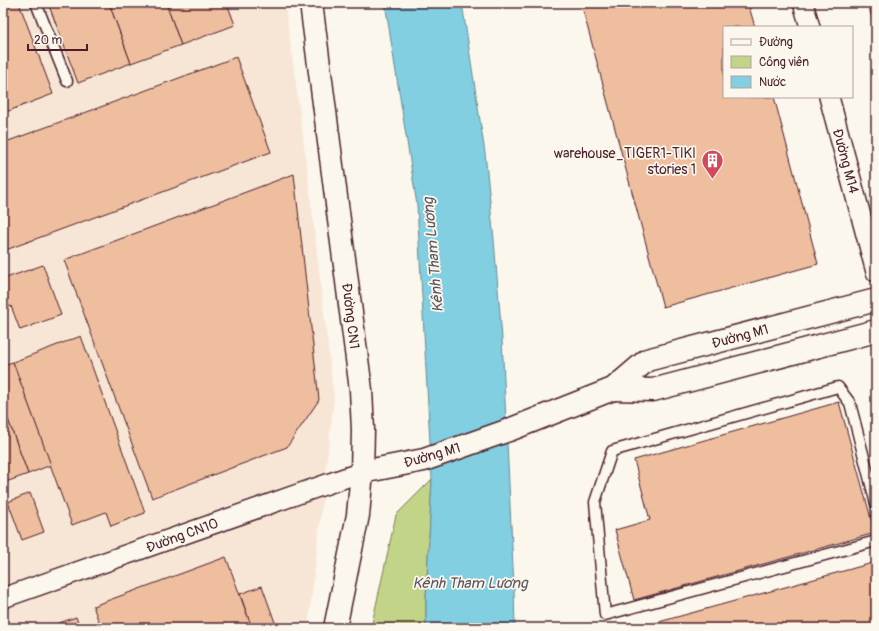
<svg xmlns="http://www.w3.org/2000/svg" width="879" height="631" viewBox="0 0 879 631" font-family="Pangolin,sans-serif">
	<style>
		.built { fill: #f7e6d5 }
		.green { fill: #c2d488; stroke: #867a5a }
		.water { fill: #81cfe0; stroke: #6b8998 }
		.building { fill: #eebe9e; stroke: #4a1f2b }
		.lines { fill: none; stroke-linecap: round; stroke-linejoin: round }
		.lane-casing { stroke: #4a1f2b; stroke-width: 13 }
		.street-casing { stroke: #4a1f2b; stroke-width: 22 }
		.secondary-casing { stroke: #4a1f2b; stroke-width: 25 }
		.lane { stroke: #fbf7ec; stroke-width: 10 }
		.street { stroke: #fbf7ec; stroke-width: 19 }
		.secondary { stroke: #fbf7ec; stroke-width: 22 }
		.labels { text-anchor: middle; stroke-width: 3.5; stroke-linejoin: round; paint-order: stroke }
		.poi-label { font-size: 14px; fill: #4a1f2b; stroke: #fbf7ec; text-anchor: end }
		.street-label { font-size: 14px; fill: #4a1f2b; stroke: #fbf7ec }
		.water-label { font-size: 15px; font-style: italic; fill: #5a5461; stroke: #fbf7ec }
	</style>
	<rect width="100%" height="100%" fill="#fbf7ec"/>
	<filter id="ink" filterUnits="userSpaceOnUse"><feTurbulence type="fractalNoise" baseFrequency=".025" numOctaves="2"/><feDisplacementMap in="SourceGraphic" scale="8" xChannelSelector="R" yChannelSelector="G"/><feConvolveMatrix kernelMatrix="1 2 1 2 8 2 1 2 1" color-interpolation-filters="sRGB"/></filter>
	<g filter="url(#ink)">
		<polygon class="built" points="3,3 285,3 307,167 334,399 308,628 3,628"/>
		<polygon class="green" points="432,479 426,598 426,628 371,628 396,515"/>
		<polygon class="water" points="385,3 462,3 485,153 494,240 502,338 514,588 515,628 426,628 426,598 432,479 417,205"/>
		<g class="building">
			<polygon points="3,3 19,3 53,94 3,113"/>
			<polygon points="48,3 109,3 131,63 78,83"/>
			<polygon points="109,3 166,3 181,45 131,63"/>
			<polygon points="166,3 227,3 235,25 181,45"/>
			<polygon points="581,3 748,3 755,27 724,27 724,97 774,97 818,264 663,307"/>
			<polygon points="868,3 876,3 876,34"/>
			<polygon points="236,57 271,152 3,251 3,143"/>
			<polygon points="294,174 319,400 287,447 152,498 64,260"/>
			<polygon points="43,265 61,315 20,330 11,306 3,309 3,279"/>
			<polygon points="81,336 145,513 111,526 106,512 72,525 13,362"/>
			<polygon points="13,362 51,465 28,474 3,406 3,365"/>
			<polygon points="839,402 875,533 634,600 615,530 650,520 634,460"/>
			<polygon points="3,406 28,474 3,483"/>
			<polygon points="30,493 44,532 22,540 8,502"/>
			<polygon points="226,557 252,628 101,628 93,606"/>
			<polygon points="876,562 876,628 637,628"/>
			<polygon points="262,586 277,628 252,628 240,594"/>
			<polygon points="76,617 80,628 45,628"/>
		</g>
		<g class="lines">
			<defs>
				<g id="lane">
					<polyline points="36,3 67,81"/>
					<polyline points="876,504 850,403 838,387 612,451 595,502 605,615 876,541"/>
				</g>
				<g id="street">
					<polyline points="803,3 810,27"/>
					<polyline points="829,97 876,272"/>
					<polyline points="3,598 298,494 362,472"/>
				</g>
				<g id="secondary">
					<polyline points="311,3 361,390 363,430 362,472 358,515 335,628"/>
					<polyline points="613,389 653,390 876,331"/>
					<polyline points="362,472 424,460 509,430 613,389 647,360 876,300"/>
				</g>
			</defs>
			<use href="#lane" class="lane-casing"/>
			<use href="#street" class="street-casing"/>
			<use href="#secondary" class="secondary-casing"/>
			<use href="#lane" class="lane"/>
			<use href="#street" class="street"/>
			<use href="#secondary" class="secondary"/>
		</g>
	</g>
	<defs>
		<symbol id="building-pin" viewBox="-11 -11 22 30"><path d="M0 17L-7.5 6A9.5 9.5 0 1 1 7.5 6Z" fill="#d1495b" stroke="#fbf7ec"/><path d="M-4-6H4V6H1V3H-1V6H-4ZM-2.5-4.3h1.7v1.8h-1.7ZM.8-4.3h1.7v1.8H.8ZM-2.5-1h1.7V.8h-1.7ZM.8-1h1.7V.8H.8Z" fill="#fff"/></symbol>
	</defs>
	<g fill-rule="evenodd">
		<use href="#building-pin" x="700" y="148" width="25" height="34"/>
	</g>
	<g class="labels">
		<g class="poi-label">
			<text x="696" y="158">warehouse_TIGER1-TIKI<tspan x="696" dy="16">stories 1</tspan></text>
		</g>
		<g class="street-label">
			<text transform="translate(846 161) rotate(75)" y="5">Đường M14</text>
			<text transform="translate(351 316) rotate(83)" y="5">Đường CN1</text>
			<text transform="translate(740 336) rotate(-15)" y="5">Đường M1</text>
			<text transform="translate(432 455) rotate(-16)" y="5">Đường M1</text>
			<text transform="translate(182 535) rotate(-20)" y="5">Đường CN10</text>
		</g>
		<g class="water-label">
			<text transform="translate(433 255) rotate(-95)" y="5">Kênh Tham Lương</text>
			<text x="470" y="588">Kênh Tham Lương</text>
		</g>
	</g>
	<rect width="879" height="631" fill="none" stroke="#fbf7ec" stroke-width="16"/>
	<rect x="8" y="8" width="863" height="615" fill="none" stroke="#4a1f2b" stroke-width="1.5" filter="url(#ink)"/>
	<rect x="723" y="26" width="130" height="72" fill="#fbf7ec" stroke="#b4a19f"/>
	<rect x="731" y="39" width="20" height="6" fill="#fbf7ec" stroke="#b4a19f"/>
	<text x="759" y="46" font-size="12" fill="#4a1f2b">Đường</text>
	<rect x="731" y="56" width="20" height="12" fill="#c2d488" stroke="#b4a19f"/>
	<text x="759" y="66" font-size="12" fill="#4a1f2b">Công viên</text>
	<rect x="731" y="76" width="20" height="12" fill="#81cfe0" stroke="#b4a19f"/>
	<text x="759" y="86" font-size="12" fill="#4a1f2b">Nước</text>
	<path d="M28 44v6h59v-6" fill="none" stroke="#4a1f2b" stroke-width="2"/>
	<text x="34" y="44" font-size="12" fill="#4a1f2b" stroke="#fbf7ec" stroke-width="3" paint-order="stroke">20 m</text>
</svg>
